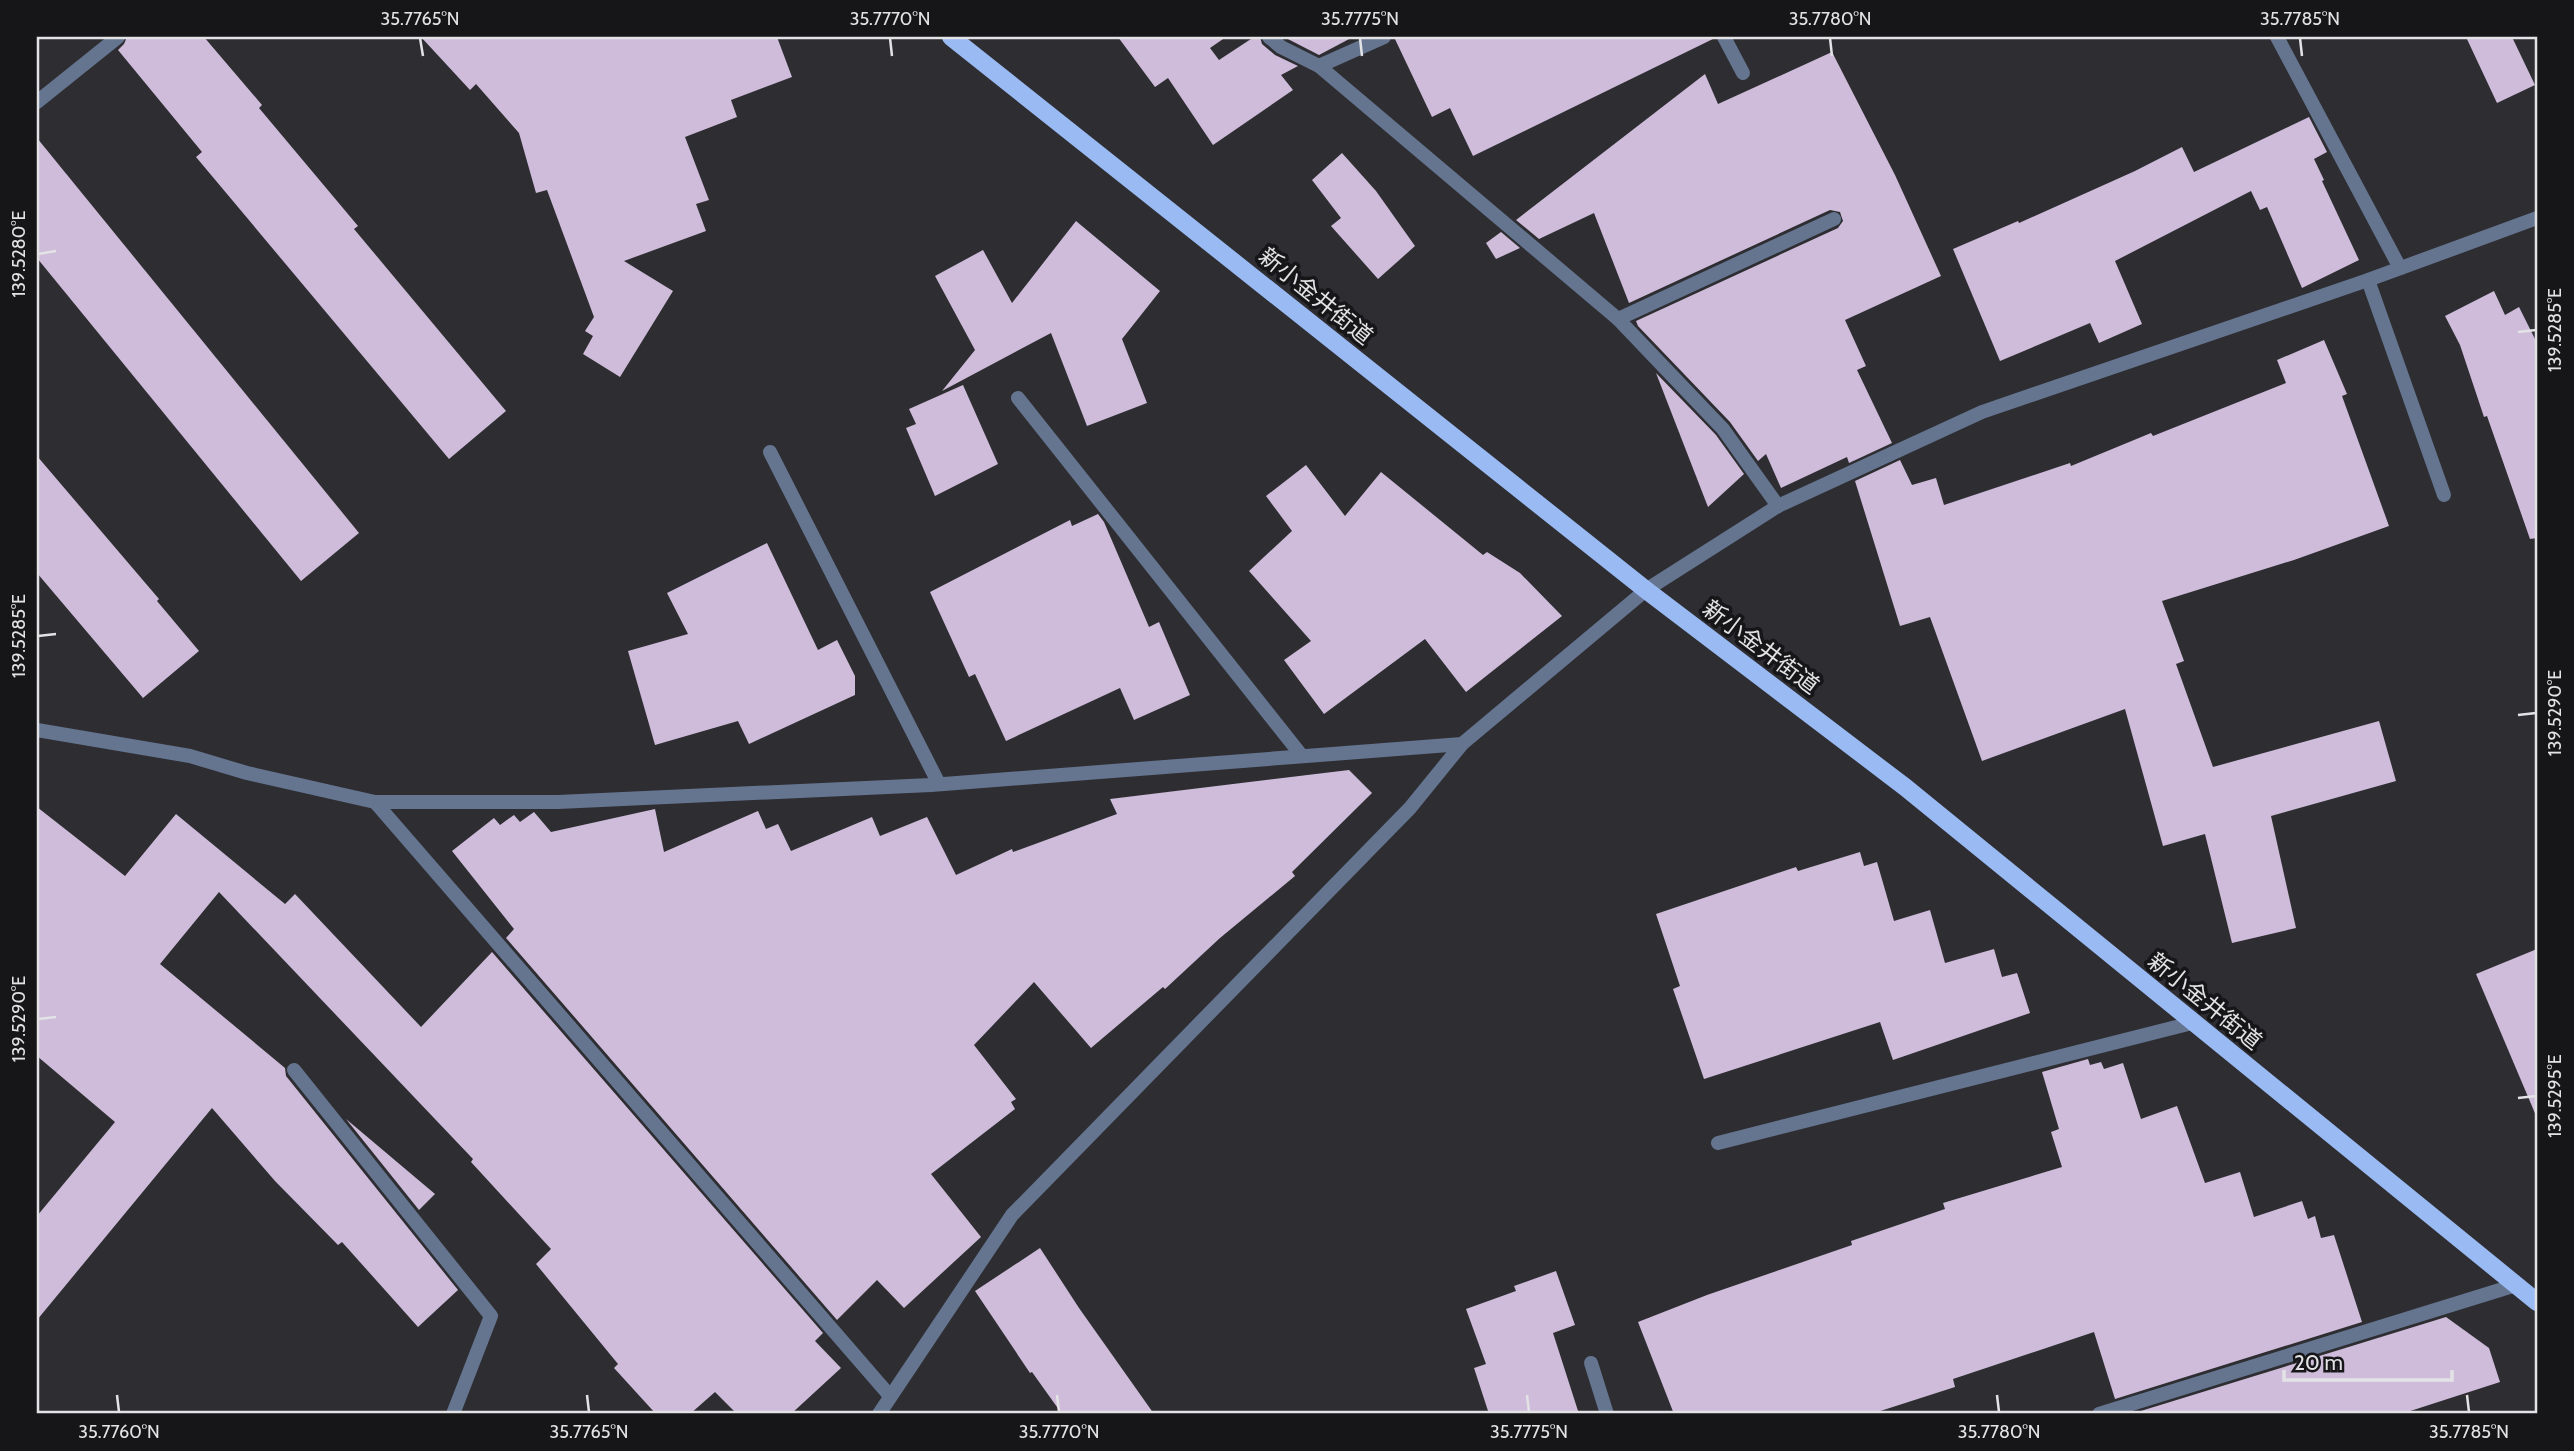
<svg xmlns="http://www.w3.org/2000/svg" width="2574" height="1451" viewBox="0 0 2574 1451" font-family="Cabin,'Noto Sans JP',sans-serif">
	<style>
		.building { fill: #cebcda }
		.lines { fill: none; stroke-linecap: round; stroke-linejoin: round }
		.service { stroke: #657590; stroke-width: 14 }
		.minor { stroke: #657590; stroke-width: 14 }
		.primary { stroke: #9abaf3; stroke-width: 18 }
		.ticks { fill: none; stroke: #e3e3e6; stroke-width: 2.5 }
		.labels { text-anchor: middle; stroke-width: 7; stroke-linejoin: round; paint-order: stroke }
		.street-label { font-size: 23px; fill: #e3e3e6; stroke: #161618 }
		.neatline { fill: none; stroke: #e3e3e6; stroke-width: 2.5 }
		.ticks-label { font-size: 18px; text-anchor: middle; fill: #e3e3e6 }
	</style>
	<rect width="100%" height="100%" fill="#2e2e32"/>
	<g class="building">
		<polygon points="127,37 204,37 262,105 259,108 358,226 354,229 506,411 449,459 196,157 202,152 118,50 124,44"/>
		<polygon points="421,37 777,37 792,77 731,100 737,117 685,137 709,200 696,204 706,231 624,261 673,291 620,377 583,354 593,336 585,331 594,317 547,190 536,193 519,133 476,84 470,90"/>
		<polygon points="1118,37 1226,37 1210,48 1219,60 1254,37 1260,37 1262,44 1275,55 1298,66 1281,75 1293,90 1213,145 1168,78 1155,87"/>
		<polygon points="1284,37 1353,37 1319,55"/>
		<polygon points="1394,37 1714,37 1715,38 1473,156 1450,108 1432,117"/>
		<polygon points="2466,37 2512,37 2535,85 2497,103"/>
		<polygon points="1832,52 1895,175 1941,276 1845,320 1866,366 1857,370 1892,443 1849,463 1847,457 1781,488 1766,454 1758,461 1730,422 1638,326 1636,321 1838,228 1843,221 1840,212 1830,210 1629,303 1594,213 1539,239 1516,220 1705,74 1718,104"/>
		<polygon points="2309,117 2327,152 2314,159 2324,180 2322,181 2359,260 2302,288 2267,207 2260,210 2251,191 2115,261 2142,324 2099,343 2090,323 2000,361 1953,249 2018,221 2019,223 2135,171 2182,147 2194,172"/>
		<polygon points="37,138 359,533 301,581 37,258"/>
		<polygon points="1342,153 1376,191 1415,246 1378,279 1331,226 1341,218 1312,180"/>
		<polygon points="1076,221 1160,291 1122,339 1147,403 1087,426 1051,333 942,391 975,350 935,276 983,250 1012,303"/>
		<polygon points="1501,232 1520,248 1496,259 1486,243"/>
		<polygon points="2494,291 2505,315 2519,307 2537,343 2537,538 2530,539 2487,416 2484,417 2460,345 2445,316"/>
		<polygon points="2324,340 2347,394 2342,396 2389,526 2294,560 2162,601 2184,661 2176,664 2213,767 2379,721 2396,781 2271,816 2296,928 2232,943 2205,834 2163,846 2125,709 1982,761 1930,617 1900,626 1855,481 1900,460 1912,485 1936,478 1944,505 2070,463 2071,466 2151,433 2153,436 2286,383 2277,360"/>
		<polygon points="1656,373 1716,435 1744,474 1708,507"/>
		<polygon points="963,385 998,464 935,496 906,428 916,424 909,409"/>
		<polygon points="37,456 159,599 157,601 199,651 143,698 37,573"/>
		<polygon points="1306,465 1345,516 1381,472 1483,555 1487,552 1520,573 1562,616 1466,692 1425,639 1324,714 1284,660 1311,641 1249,571 1292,531 1266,496"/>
		<polygon points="1098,514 1104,522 1149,627 1159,622 1190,695 1134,720 1120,688 1006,741 975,674 969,677 930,592 1070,520 1072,526"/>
		<polygon points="767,543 818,650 837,640 855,676 855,695 749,744 738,721 655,745 628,651 688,634 667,593"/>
		<polygon points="1349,770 1372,793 1292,872 1295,876 1220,938 1165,989 1163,987 1091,1048 1034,982 974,1045 1016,1099 1011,1102 1015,1109 931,1174 981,1237 904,1308 877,1280 837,1320 506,938 514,929 452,851 494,818 500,825 514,815 520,822 534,812 551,832 655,809 664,852 758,811 766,829 778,824 791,851 872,817 880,836 927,817 956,875 1012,849 1013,852 1117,814 1110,799"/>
		<polygon points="37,807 125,876 176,814 285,904 295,894 421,1027 492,952 823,1333 815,1341 841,1368 791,1414 737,1414 715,1392 690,1414 656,1414 614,1368 618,1364 536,1264 551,1249 471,1162 473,1159 219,892 160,964 285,1068 286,1076 458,1290 418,1327 342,1242 338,1245 275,1181 212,1108 37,1320 37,1216 115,1122 37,1056"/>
		<polygon points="1860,852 1864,866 1877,862 1894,921 1930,910 1945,963 1994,949 2002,977 2017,973 2030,1013 1893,1060 1880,1022 1704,1079 1673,989 1680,986 1656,914 1796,867 1798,871"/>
		<polygon points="2537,949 2537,1118 2476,974"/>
		<polygon points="2088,1059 2090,1065 2101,1062 2104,1069 2123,1063 2141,1119 2177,1106 2205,1183 2240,1172 2254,1217 2302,1201 2308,1219 2315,1216 2321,1238 2334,1235 2362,1322 2115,1399 2094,1332 1953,1379 1955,1387 1871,1414 1674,1414 1638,1322 1707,1295 1852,1245 1851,1241 1945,1209 1943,1203 2062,1167 2051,1132 2059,1129 2042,1072"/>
		<polygon points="346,1119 435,1194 419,1210"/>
		<polygon points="1040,1248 1079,1308 1154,1414 1062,1414 1032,1372 1030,1373 975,1291"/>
		<polygon points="1556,1271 1575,1325 1553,1333 1579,1414 1489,1414 1474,1368 1486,1364 1466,1309 1516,1291 1514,1286"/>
		<polygon points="2446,1317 2489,1348 2500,1382 2401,1414 2131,1414"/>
	</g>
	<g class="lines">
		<g class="service">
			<polyline points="1018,398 1302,756"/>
			<polyline points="375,802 890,1396"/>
			<polyline points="294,1070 491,1316 453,1414"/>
		</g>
		<g class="minor">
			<polyline points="1269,37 1281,47 1319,66 1618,319 1723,429 1778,506"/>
			<polyline points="1724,37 1743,73"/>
			<polyline points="2277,37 2400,268"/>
			<polyline points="1319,66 1384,37"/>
			<polyline points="37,102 118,37"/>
			<polyline points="2368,280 2444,495"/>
			<polyline points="1618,319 1834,219"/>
			<polyline points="770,452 939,784"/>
			<polyline points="37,730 190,756 247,773 375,802 558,802 931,785 1462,744"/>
			<polyline points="1718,1143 2192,1023"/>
			<polyline points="1591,1363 1607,1414"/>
			<polyline points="879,1414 1012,1215 1410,808 1462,744 1646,590 1778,506 1982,412 2368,280 2537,218"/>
			<polyline points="2099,1414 2516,1285"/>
		</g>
		<polyline class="primary" points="951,37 1646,590 1905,787 2537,1302"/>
	</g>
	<path class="ticks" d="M420,38L423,56M890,38L892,56M1360,38L1362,56M1830,38L1832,56M2300,38L2302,56M38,254L56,251M2518,332L2536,330M38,636L56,634M2518,715L2536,713M38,1019L56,1017M2518,1098L2536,1096M117,1395L119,1412M587,1395L589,1412M1057,1395L1059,1412M1527,1395L1529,1412M1997,1395L1999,1412M2467,1395L2469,1412"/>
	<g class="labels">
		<g class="street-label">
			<text transform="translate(1316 296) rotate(39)" y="8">新小金井街道</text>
			<text transform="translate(1761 647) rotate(37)" y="8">新小金井街道</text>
			<text transform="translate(2205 1001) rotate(39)" y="8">新小金井街道</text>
		</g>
	</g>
	<rect width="2574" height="1451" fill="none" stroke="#161618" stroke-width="77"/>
	<path d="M2284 1370v10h168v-10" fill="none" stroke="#e3e3e6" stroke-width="3.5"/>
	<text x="2294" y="1370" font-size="21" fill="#e3e3e6" stroke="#161618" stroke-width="5" paint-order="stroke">20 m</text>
	<rect x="38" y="38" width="2498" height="1374" class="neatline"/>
	<g class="ticks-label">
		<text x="420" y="25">35.7765°N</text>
		<text x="890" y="25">35.7770°N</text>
		<text x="1360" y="25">35.7775°N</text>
		<text x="1830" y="25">35.7780°N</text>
		<text x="2300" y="25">35.7785°N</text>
		<text transform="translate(19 254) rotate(-90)" y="6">139.5280°E</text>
		<text transform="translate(2555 330) rotate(-90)" y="6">139.5285°E</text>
		<text transform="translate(19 636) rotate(-90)" y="6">139.5285°E</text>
		<text transform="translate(2555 713) rotate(-90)" y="6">139.5290°E</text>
		<text transform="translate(19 1019) rotate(-90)" y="6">139.5290°E</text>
		<text transform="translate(2555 1096) rotate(-90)" y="6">139.5295°E</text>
		<text x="119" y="1438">35.7760°N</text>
		<text x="589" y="1438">35.7765°N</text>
		<text x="1059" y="1438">35.7770°N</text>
		<text x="1529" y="1438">35.7775°N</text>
		<text x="1999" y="1438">35.7780°N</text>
		<text x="2469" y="1438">35.7785°N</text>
	</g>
</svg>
